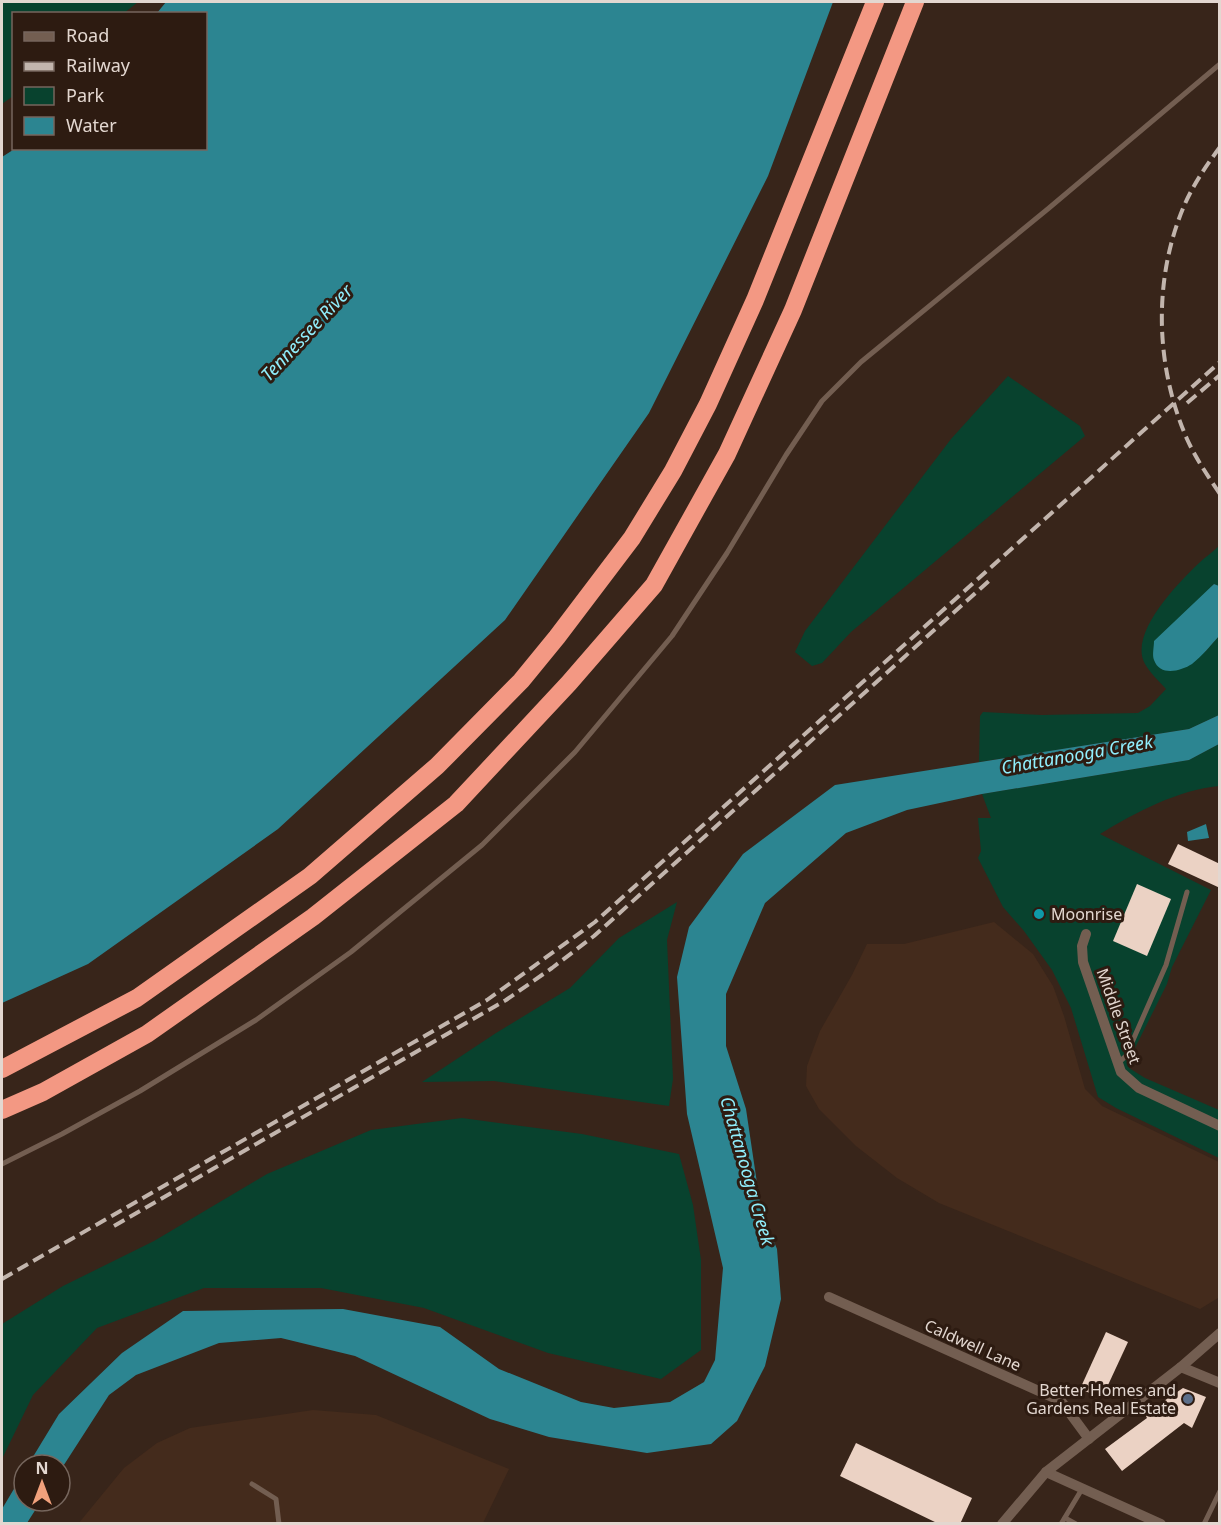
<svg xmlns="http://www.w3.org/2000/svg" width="1221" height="1525" viewBox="0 0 1221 1525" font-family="'Noto Sans',sans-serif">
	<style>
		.built { fill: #442b1c }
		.green { fill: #08422e }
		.water { fill: #2c8591 }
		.building { fill: #ebd2c4 }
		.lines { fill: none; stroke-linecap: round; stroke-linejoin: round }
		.service { stroke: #735e51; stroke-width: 5 }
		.minor { stroke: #735e51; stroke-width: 10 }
		.motorway { stroke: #f39883; stroke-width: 18 }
		.rail { stroke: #c2b5ad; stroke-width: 4; stroke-dasharray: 12 6; stroke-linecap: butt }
		.culture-dot { fill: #0f9aa8; stroke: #2d1b11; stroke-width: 2 }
		.service-dot { fill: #5c6f8a; stroke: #2d1b11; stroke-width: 2 }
		.labels { text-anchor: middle; stroke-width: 6; stroke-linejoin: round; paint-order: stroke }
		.poi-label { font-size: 16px; fill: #e3d7d0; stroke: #2d1b11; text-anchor: start }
		.street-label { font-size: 16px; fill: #e3d7d0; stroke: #2d1b11 }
		.water-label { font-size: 18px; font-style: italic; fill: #90eefc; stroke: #2d1b11 }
	</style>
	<rect width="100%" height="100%" fill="#38251a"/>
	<g class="built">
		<polygon points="994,922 1033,954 1053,986 1064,1016 1085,1089 1102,1106 1219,1162 1219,1294 1218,1298 1200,1309 939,1203 897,1178 856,1146 819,1109 806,1086 807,1066 820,1031 852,975 867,944 904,944"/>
		<polygon points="313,1410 376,1415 509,1469 483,1523 78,1524 124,1468 157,1443 190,1428"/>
	</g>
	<g class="green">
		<polygon points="2,2 138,2 124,13 14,14 13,96 2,104"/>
		<polygon points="1008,376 1080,426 1085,436 851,632 822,663 812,666 795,652 805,631 951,439"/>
		<path d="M1219,546V586L1213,584L1205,652L1219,636V715L1189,729L979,762L980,716L983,712L1042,715L1138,713L1150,706L1166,689C1159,681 1150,673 1145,664C1128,634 1178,583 1198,564C1205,557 1213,552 1219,546Z"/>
		<path d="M1219,744V786C1178,790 1136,812 1100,834L1211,890L1172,967L1167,984L1131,1056L1129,1068L1145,1078L1219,1110V1158L1116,1108L1098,1097L1071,1008L1052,970L1024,931L1003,907L978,858L981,851L978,818H991L982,794L1189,760Z"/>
		<polygon points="677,902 667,940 673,1079 669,1106 494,1081 422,1082 496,1033 570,988 619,938"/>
		<polygon points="462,1118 582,1134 679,1154 693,1205 701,1260 701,1350 661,1379 548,1353 424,1308 321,1288 204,1288 97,1328 33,1395 2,1459 2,1324 63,1286 154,1241 267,1174 371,1130"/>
	</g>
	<g class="water">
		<polygon points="166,2 833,2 768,176 649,413 505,620 278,829 88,964 2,1003 2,157 16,148 206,148 206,14 157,13"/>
		<path d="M1214,584L1219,586V636C1211,645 1202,656 1192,664C1181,671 1160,677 1154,660C1152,655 1154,647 1154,641Z"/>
		<polygon points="1219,715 1219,744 1189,760 982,794 907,810 846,833 765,903 726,994 726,1046 746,1109 761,1210 777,1249 781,1299 765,1366 737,1421 711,1444 647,1453 549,1437 490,1419 355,1356 281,1338 219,1343 136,1375 109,1395 60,1471 60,1465 28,1465 59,1414 122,1353 183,1311 343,1309 440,1327 499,1369 581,1402 614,1408 670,1402 704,1382 715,1360 723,1268 687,1114 677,977 689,927 743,854 835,785 1189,729"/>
		<polygon points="1206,824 1209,838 1188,841 1187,832"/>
		<polygon points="24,1472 24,1501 41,1501 27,1523 2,1523 2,1509"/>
	</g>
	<g class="building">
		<polygon points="1178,844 1220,864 1220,888 1168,864"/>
		<polygon points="1137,884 1171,899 1147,956 1113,941"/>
		<polygon points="1106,1332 1128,1342 1102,1398 1080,1389"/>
		<polygon points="1183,1388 1206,1397 1192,1428 1184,1423 1122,1471 1105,1449 1147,1418 1145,1414"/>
		<polygon points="856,1443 972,1498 960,1524 939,1524 840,1476"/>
	</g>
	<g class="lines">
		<g class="service">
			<polyline points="1118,1063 1126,1056 1166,965 1187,892"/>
			<polyline points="2,1164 62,1134 140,1091 256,1020 351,952 482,845 575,752 672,636 727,553 786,455 822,401 861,362 1049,208 1220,64"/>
			<polyline points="252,1484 276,1499 279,1524"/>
			<polyline points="1065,1518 1076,1524"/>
			<polyline points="1061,1524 1082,1489"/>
			<polyline points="1204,1524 1220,1491"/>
		</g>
		<g class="minor">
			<polyline points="1086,934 1082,946 1083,962 1121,1072 1139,1088 1220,1126"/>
			<polyline points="829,1297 1061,1401 1089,1439"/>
			<polyline points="1181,1367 1220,1383"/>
			<polyline points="1046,1472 1161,1524"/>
			<polyline points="1002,1524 1046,1472 1181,1367 1220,1333"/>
		</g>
		<g class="motorway">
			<polyline points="2,1069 137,998 310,876 437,766 521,681 557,637 632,538 673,471 708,404 755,300 875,2"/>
			<polyline points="2,1110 43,1092 147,1034 313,917 456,804 569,683 654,585 727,454 793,310 915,2"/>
		</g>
		<g class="rail">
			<path d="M1220,147C1206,166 1193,185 1184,206C1153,279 1155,366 1187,439C1196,459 1208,476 1220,494"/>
			<polyline points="1187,403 1220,375"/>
			<polyline points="114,1226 506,1000 552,968 594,936 991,579"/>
			<polyline points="2,1279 487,1000 595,922 1220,362"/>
		</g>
	</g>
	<circle class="culture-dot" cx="1039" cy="914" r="6"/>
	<circle class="service-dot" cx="1188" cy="1399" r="6"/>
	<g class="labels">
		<g class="poi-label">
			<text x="1051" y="920">Moonrise</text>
			<text x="1176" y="1396" text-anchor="end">Better Homes and<tspan x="1176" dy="18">Gardens Real Estate</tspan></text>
		</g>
		<g class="street-label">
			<text transform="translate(1119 1016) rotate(70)" y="6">Middle Street</text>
			<text transform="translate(973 1345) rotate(24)" y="6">Caldwell Lane</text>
		</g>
		<g class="water-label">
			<text transform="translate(307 333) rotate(-47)" y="6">Tennessee River</text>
			<text transform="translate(1077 755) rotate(-10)" y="6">Chattanooga Creek</text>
			<text transform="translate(747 1171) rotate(74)" y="6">Chattanooga Creek</text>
		</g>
	</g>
	<rect width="1221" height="1525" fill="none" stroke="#e3d7d0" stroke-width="6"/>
	<rect x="12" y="12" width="195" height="138" fill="#2d1b11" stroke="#76665d" stroke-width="1.5"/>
	<rect x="24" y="32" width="30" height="9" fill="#735e51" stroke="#76665d" stroke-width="1.5"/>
	<text x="66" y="42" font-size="18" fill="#e3d7d0">Road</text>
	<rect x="24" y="62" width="30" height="9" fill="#c2b5ad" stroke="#76665d" stroke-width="1.5"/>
	<text x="66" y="72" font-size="18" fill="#e3d7d0">Railway</text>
	<rect x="24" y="87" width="30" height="18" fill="#08422e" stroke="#76665d" stroke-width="1.5"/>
	<text x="66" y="102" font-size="18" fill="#e3d7d0">Park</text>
	<rect x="24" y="117" width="30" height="18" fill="#2c8591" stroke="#76665d" stroke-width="1.5"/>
	<text x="66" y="132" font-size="18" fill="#e3d7d0">Water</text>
	<g transform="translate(42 1483)"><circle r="28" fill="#2d1b11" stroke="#76665d" stroke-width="1.5"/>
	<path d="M0-4.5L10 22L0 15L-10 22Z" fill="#f1a17c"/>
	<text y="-9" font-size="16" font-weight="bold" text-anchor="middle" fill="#e3d7d0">N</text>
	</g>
</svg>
